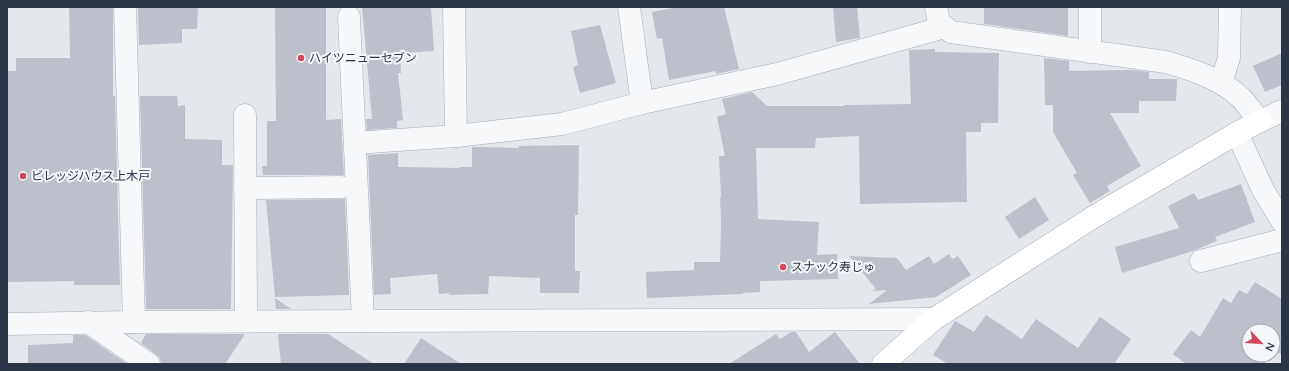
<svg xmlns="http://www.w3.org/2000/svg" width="1289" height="371" viewBox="0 0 1289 371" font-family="Quicksand,'Noto Sans JP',sans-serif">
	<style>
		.building { fill: #bbc0ca }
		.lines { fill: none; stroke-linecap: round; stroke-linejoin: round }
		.street-casing { stroke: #a9aeb7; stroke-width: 23 }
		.secondary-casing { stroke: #a9aeb7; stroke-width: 23 }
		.street { stroke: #f7f8fa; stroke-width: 22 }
		.secondary { stroke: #fff; stroke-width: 22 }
		.poi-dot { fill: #d1495b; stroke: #f4f6f9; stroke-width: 1.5 }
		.labels { text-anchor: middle; stroke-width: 4; stroke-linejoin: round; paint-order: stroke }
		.poi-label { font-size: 12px; fill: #2b3445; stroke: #f4f6f9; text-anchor: start }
	</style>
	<rect width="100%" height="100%" fill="#e4e7ec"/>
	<g class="building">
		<polygon points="69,7 113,7 113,96 115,96 120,285 74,285 74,281 7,282 7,71 16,71 16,58 70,58"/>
		<polygon points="138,7 198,7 197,29 182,29 182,43 139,45"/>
		<polygon points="275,7 326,7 326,120 341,119 344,175 263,175 262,166 267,166 267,121 276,121"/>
		<polygon points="362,7 431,7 434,51 400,53 401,73 398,73 403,120 397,121 397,128 367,130 366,119 372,119"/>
		<polygon points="678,7 724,7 739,69 716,74 716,71 669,80 662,38 657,39 652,12"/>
		<polygon points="833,7 857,7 860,38 836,42"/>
		<polygon points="984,7 1068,7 1068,36 984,24"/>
		<polygon points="600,25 616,83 580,93 573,67 578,65 571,31"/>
		<polygon points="935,49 935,52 999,53 998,123 981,123 981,132 966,132 967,202 860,204 859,136 816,138 815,148 756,148 758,219 819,222 817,255 837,254 838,279 760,281 760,292 743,293 743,294 647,298 646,272 694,270 694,262 720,262 721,221 720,197 721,197 719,156 725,156 717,117 726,114 722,99 752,92 767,106 844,106 844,105 911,104 909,50"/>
		<polygon points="1282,53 1282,85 1265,92 1253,66"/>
		<polygon points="1044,58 1069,61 1069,71 1133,70 1149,72 1149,79 1177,79 1176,101 1139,101 1139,113 1110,113 1141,166 1107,186 1110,191 1090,203 1073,175 1077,173 1053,132 1053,105 1045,105"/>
		<polygon points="140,96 177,96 178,106 185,105 185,139 222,140 222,165 233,165 231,309 146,309"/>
		<polygon points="579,145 578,215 575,215 575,271 580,271 579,293 540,293 540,278 489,276 488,294 448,295 450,293 439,294 437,274 390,278 391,294 374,295 368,155 398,153 398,167 460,168 460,167 472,167 472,147 519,148 519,146"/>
		<polygon points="1241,184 1255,222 1215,237 1217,241 1193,251 1122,273 1115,247 1179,228 1168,206 1194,193 1198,200"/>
		<polygon points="1035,197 1049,220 1019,239 1005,217"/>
		<polygon points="345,199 349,295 275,297 266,200"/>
		<polygon points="949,254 952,259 958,256 971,275 936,297 869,304 887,290 872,291 876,289 849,256 897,258 906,270 929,256 934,264"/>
		<polygon points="1255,282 1282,299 1282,355 1273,350 1273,331 1249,331 1249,355 1270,355 1264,364 1186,364 1173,354 1191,330 1200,337 1223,298 1231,303 1239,290 1247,294"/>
		<polygon points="275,298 291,309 276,309"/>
		<polygon points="986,315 1022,339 1036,319 1078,348 1100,317 1131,339 1114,364 948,364 933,355 955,321 974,332"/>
		<polygon points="791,332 796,332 809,352 835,332 860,364 729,364 776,334 780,339"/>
		<polygon points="146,334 245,334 225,364 161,364 160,358 156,354 141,343"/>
		<polygon points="278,334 328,334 374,364 281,364"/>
		<polygon points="73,335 85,335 127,364 28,364 28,345 73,343"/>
		<polygon points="421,338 461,364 404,364"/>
	</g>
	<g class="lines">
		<defs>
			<g id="street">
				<polyline points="125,7 134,322"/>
				<polyline points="454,7 456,136"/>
				<polyline points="629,7 642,103"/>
				<path d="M936,7L939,23L951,32L1166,62C1193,70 1219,78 1240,97C1247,104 1253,113 1260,121L1282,111"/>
				<polyline points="1090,7 1090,52"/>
				<polyline points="349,17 363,321"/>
				<polyline points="1221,83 1229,58 1230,7"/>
				<polyline points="245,115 246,321"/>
				<polyline points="1237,133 1263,190 1282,221"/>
				<polyline points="355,143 456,136 562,124 642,103 777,74 945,27"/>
				<polyline points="245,188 341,187"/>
				<polyline points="1201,261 1282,240"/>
				<polyline points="88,322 149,364"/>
				<polyline points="7,324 134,322 934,319"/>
			</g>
			<polyline id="secondary" points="883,364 934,319 1095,216 1237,133 1260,121"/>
		</defs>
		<use href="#street" class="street-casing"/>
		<use href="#secondary" class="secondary-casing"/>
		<use href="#street" class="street"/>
		<use href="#secondary" class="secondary"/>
	</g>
	<g class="poi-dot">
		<circle cx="301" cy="58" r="4"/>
		<circle cx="23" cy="176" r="4"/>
		<circle cx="783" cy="267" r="4"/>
	</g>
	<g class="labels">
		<g class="poi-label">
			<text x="309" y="62">ハイツニューセブン</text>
			<text x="31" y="180">ビレッジハウス上木戸</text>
			<text x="791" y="271">スナック寿じゅ</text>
		</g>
	</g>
	<rect width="1289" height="371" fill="none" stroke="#2b3445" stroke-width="16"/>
	<g transform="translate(1261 343) rotate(115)"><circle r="19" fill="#f4f6f9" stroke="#a4a8b1"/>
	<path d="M0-3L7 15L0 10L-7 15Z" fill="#d1495b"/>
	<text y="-6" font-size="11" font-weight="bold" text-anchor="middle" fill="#2b3445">N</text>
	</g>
</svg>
